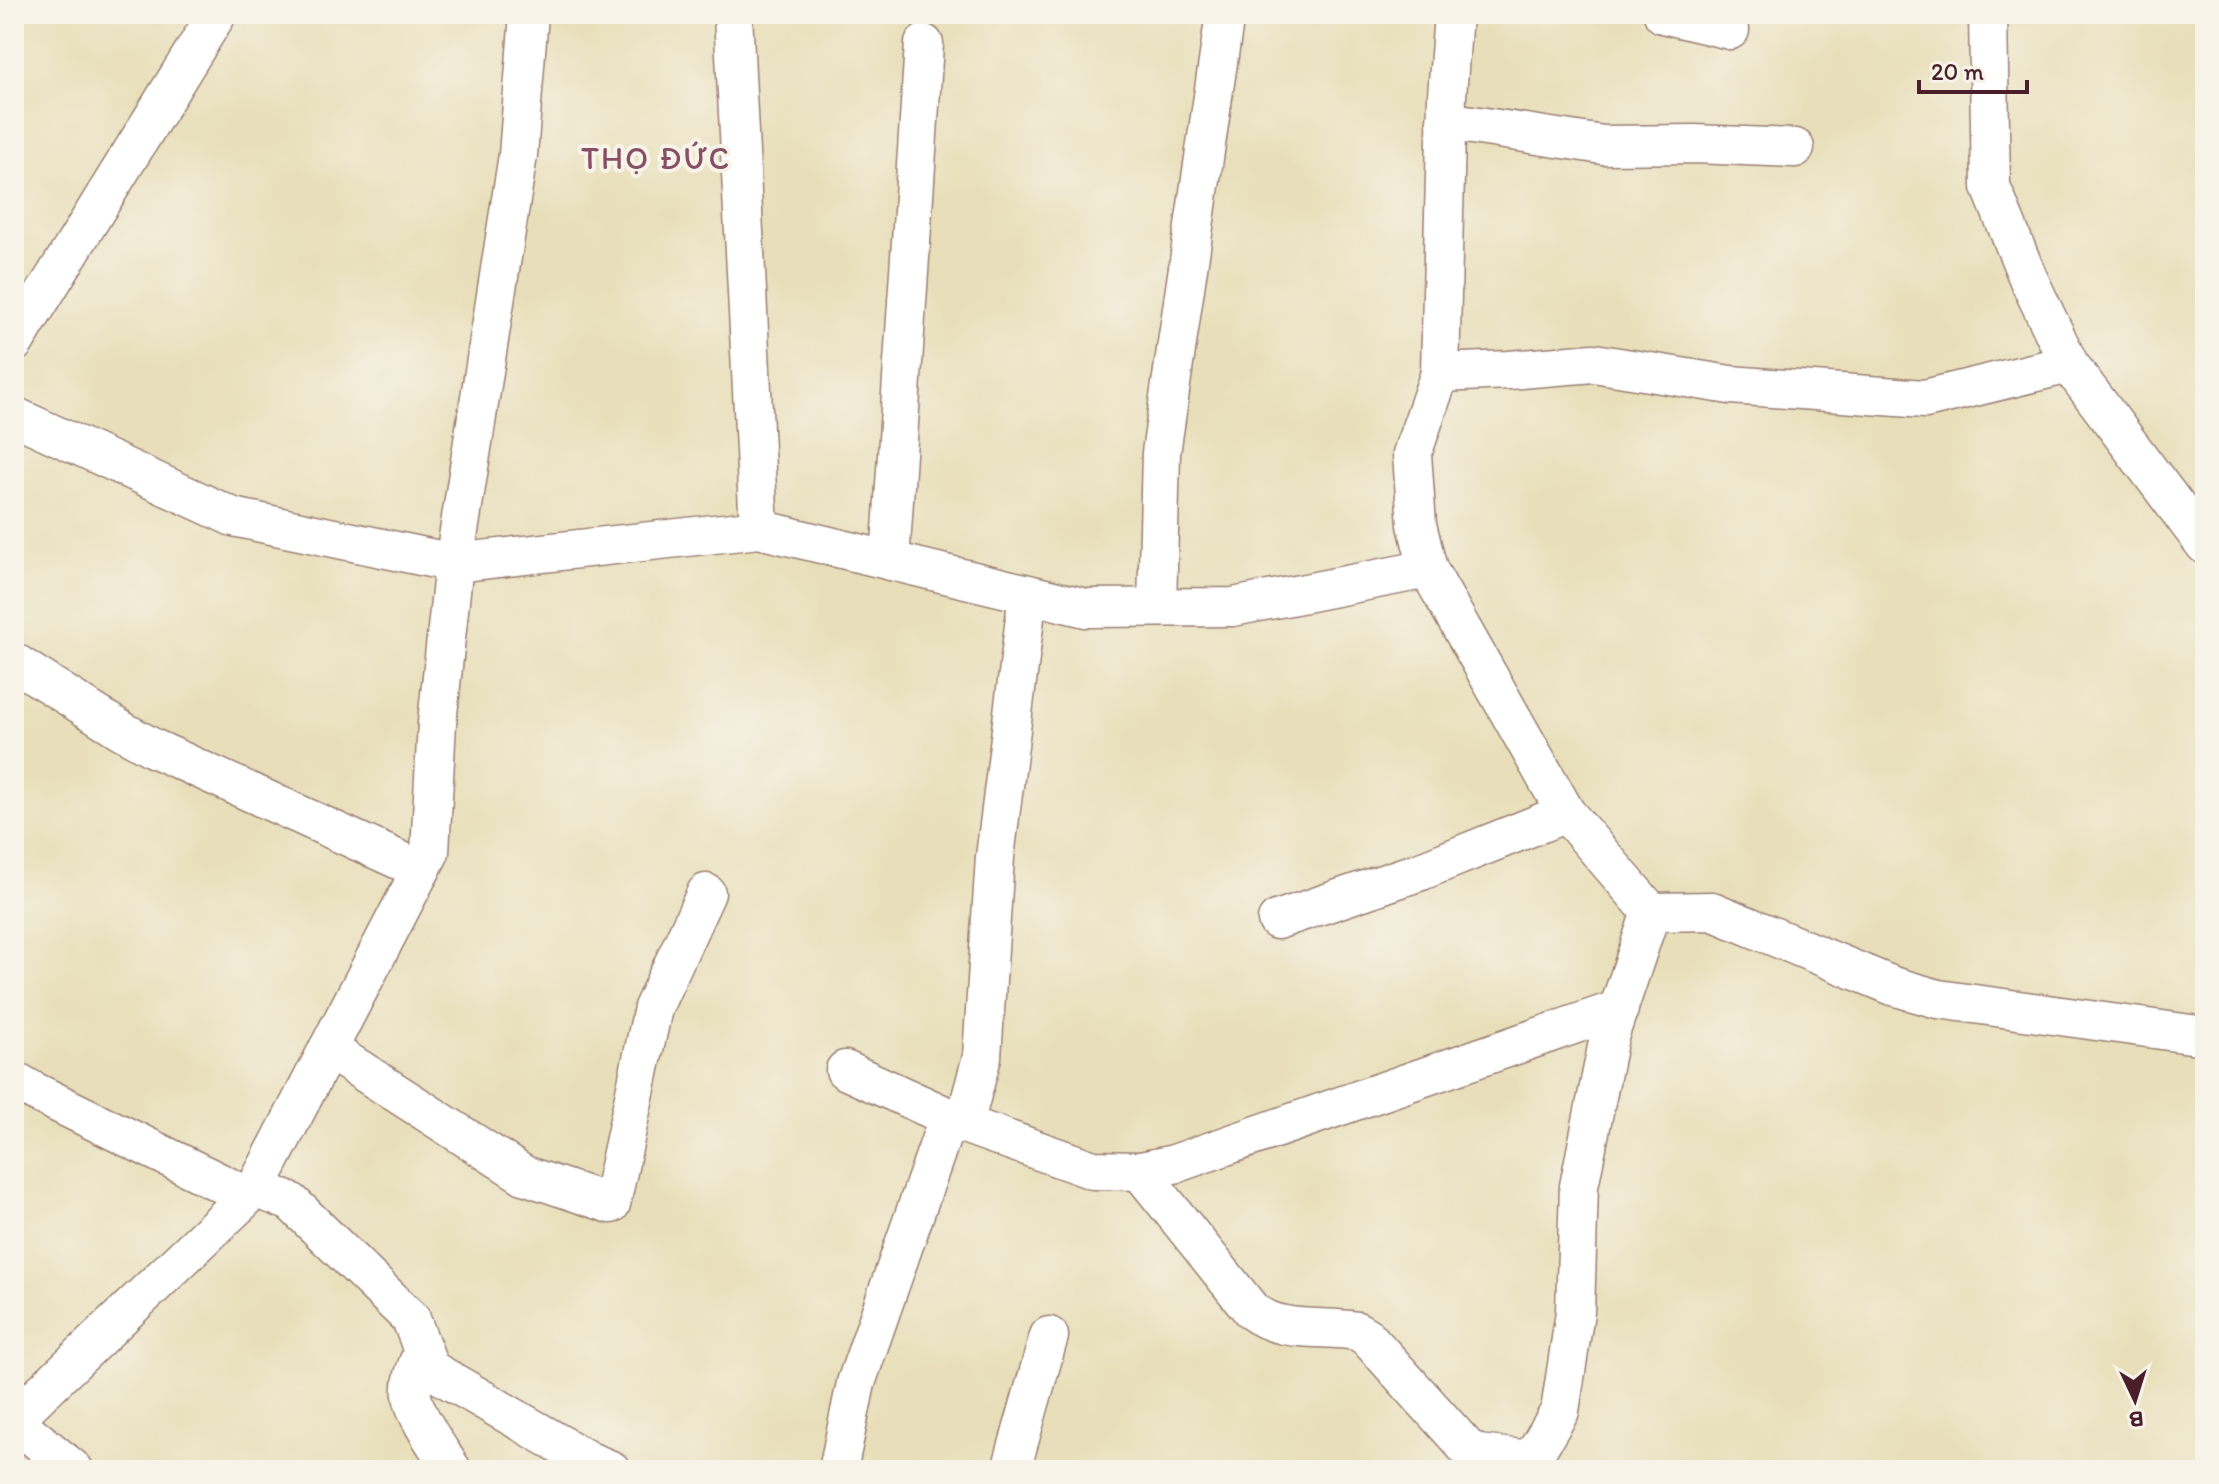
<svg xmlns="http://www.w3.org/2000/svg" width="2219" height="1484" viewBox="0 0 2219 1484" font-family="Itim,sans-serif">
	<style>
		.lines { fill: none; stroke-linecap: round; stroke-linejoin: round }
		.minor-casing { stroke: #997f72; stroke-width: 41 }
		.minor { stroke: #fff; stroke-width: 38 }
		.labels { text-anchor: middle; stroke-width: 8; stroke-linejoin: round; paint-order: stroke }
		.quarter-label { font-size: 32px; letter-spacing: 2px; fill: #874f63; stroke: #f7f3e8 }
	</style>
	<rect width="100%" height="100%" fill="#f7f3e8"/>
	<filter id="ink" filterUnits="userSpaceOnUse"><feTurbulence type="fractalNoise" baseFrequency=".0125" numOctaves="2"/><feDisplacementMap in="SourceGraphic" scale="16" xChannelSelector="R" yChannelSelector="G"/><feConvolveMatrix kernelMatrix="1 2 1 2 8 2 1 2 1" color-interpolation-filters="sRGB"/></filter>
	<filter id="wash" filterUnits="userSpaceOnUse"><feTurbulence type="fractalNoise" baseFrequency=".006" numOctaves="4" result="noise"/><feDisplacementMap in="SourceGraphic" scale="32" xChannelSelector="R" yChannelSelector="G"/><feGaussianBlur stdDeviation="1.8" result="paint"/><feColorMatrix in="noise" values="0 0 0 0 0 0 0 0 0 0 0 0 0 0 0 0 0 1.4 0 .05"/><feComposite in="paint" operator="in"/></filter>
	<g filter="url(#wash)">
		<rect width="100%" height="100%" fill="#e8dfba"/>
	</g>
	<g filter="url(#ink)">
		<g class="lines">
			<defs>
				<g id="minor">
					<polyline points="733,14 759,529"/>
					<polyline points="1663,14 1730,30"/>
					<polyline points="1446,121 1603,145 1694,144 1795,148"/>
					<polyline points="14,343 217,14"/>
					<polyline points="2069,364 2205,545"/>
					<polyline points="1440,373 1447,96 1453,14"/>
					<polyline points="14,416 233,517 454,563 759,529 1086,608 1233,607 1428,569 1566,813 1651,912"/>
					<polyline points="890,561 924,44"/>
					<polyline points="1428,569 1417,525 1412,454 1440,373 1509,370 1594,363 1730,385 1925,399 2069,364 2028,278 1991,187 1988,14"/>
					<polyline points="1157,607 1161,453 1225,14"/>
					<polyline points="14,662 121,730 153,748 421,870"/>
					<polyline points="1651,912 1712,911 1893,986 1938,999 2205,1036"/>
					<polyline points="1277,920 1421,871 1566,813"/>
					<polyline points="328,1049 524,1175 611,1204 653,1008 706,893"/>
					<polyline points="845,1070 964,1124 1093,1170 1140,1171 1174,1164 1619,1009"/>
					<polyline points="14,1080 33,1091 247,1196"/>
					<polyline points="964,1124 982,1057 995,857 1028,594"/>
					<path d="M1140,1171L1252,1311C1282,1334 1322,1325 1357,1331L1367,1337L1467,1448L1478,1454L1531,1460"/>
					<polyline points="256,1188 291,1202 411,1319 430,1369 589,1461 611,1470"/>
					<path d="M423,1350C418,1364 410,1380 412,1395C414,1415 441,1452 452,1470"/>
					<polyline points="14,1419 256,1188 430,852 437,723 454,563 518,155 529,14"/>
					<polyline points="14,1421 74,1470"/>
					<polyline points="838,1470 856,1383 948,1118"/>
					<polyline points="1011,1470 1049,1336"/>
					<polyline points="1525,1470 1560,1411 1575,1312 1579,1186 1609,1037 1651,912"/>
				</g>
			</defs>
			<use href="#minor" class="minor-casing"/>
			<use href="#minor" class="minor"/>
		</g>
	</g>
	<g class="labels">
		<g class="quarter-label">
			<text x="656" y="169">THỌ ĐỨC</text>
		</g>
	</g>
	<rect width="2219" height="1484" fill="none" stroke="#f7f3e8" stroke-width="48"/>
	<g transform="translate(2135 1400) rotate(176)" stroke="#f7f3e8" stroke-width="6" paint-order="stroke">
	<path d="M0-6L14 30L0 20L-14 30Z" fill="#4a1f2b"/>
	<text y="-12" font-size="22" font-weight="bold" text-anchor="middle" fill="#4a1f2b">B</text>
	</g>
	<path d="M1919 80v12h108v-12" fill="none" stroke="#4a1f2b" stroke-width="4"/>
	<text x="1931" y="80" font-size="24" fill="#4a1f2b" stroke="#f7f3e8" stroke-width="6" paint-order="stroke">20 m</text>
</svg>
